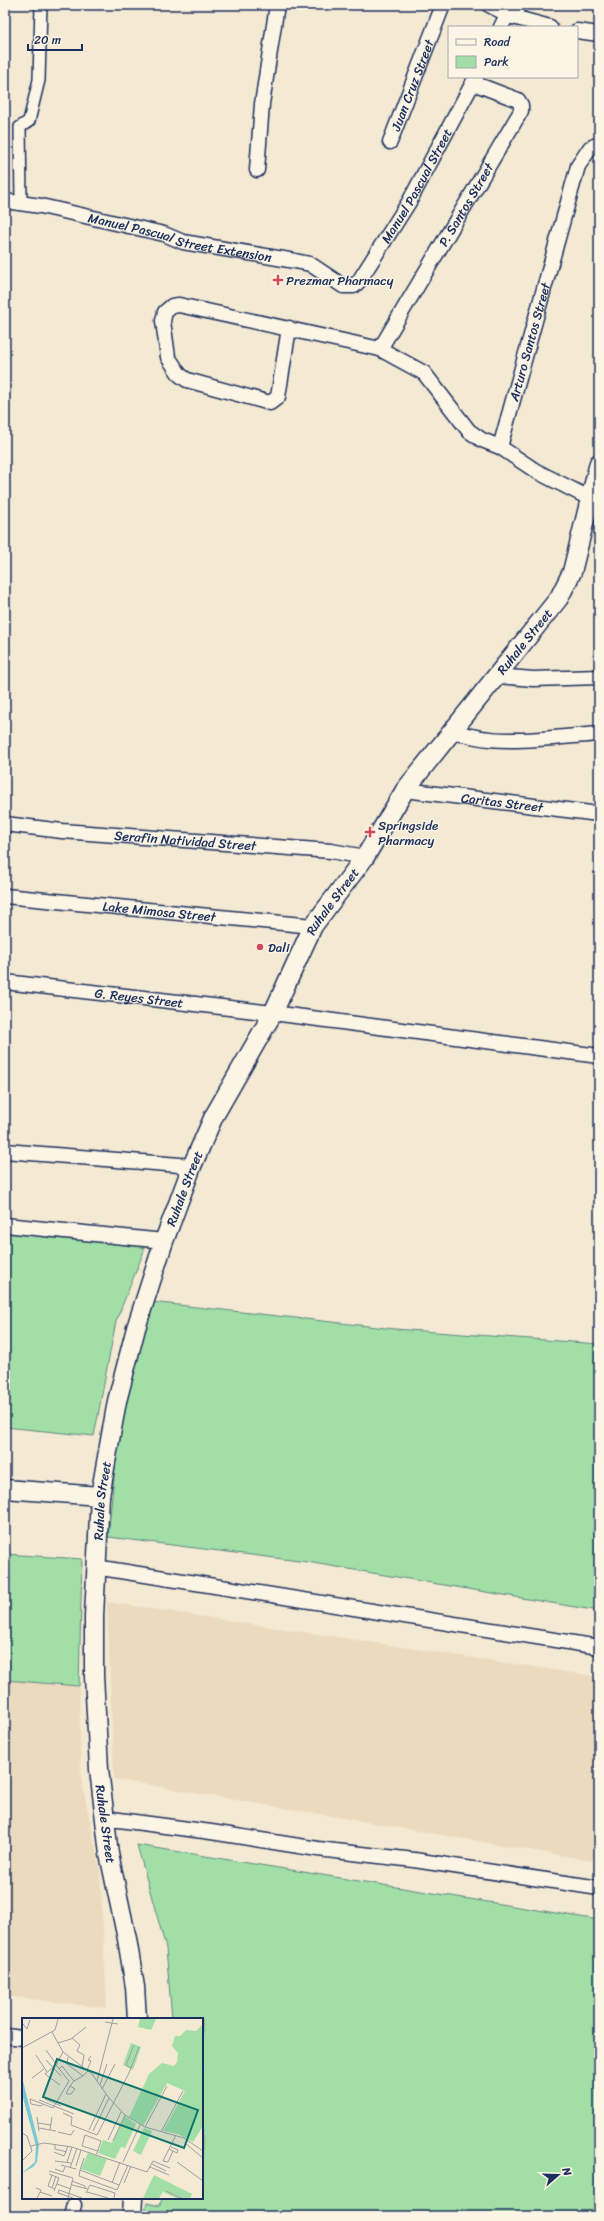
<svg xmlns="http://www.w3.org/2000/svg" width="604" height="2221" viewBox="0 0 604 2221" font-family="Sriracha,sans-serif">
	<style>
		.built { fill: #ebdabd }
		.green { fill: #a1dfa7; stroke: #5e8782 }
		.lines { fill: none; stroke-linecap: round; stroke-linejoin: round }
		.pedestrian-casing { stroke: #1b2f5e; stroke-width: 14 }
		.minor-casing { stroke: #1b2f5e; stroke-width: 17 }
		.tertiary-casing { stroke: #1b2f5e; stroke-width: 21 }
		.pedestrian { stroke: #fcf5e5; stroke-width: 11 }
		.minor { stroke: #fcf5e5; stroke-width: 14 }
		.tertiary { stroke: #fcf5e5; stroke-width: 18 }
		.poi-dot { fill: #d1495b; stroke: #fcf5e5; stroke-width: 1.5 }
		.labels { text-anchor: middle; stroke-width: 3; stroke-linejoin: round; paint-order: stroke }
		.street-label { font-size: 13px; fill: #1b2f5e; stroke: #fcf5e5 }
		.poi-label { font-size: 13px; fill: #1b2f5e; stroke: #fcf5e5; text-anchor: start }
		.inset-road { fill: none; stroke: #9d9fa4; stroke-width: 1 }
		.view { fill: #0f766e; fill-opacity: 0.15; stroke: #0f766e; stroke-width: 2 }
		.inset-edge { fill: none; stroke: #1b2f5e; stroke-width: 2 }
	</style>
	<rect width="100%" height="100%" fill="#f4e9d3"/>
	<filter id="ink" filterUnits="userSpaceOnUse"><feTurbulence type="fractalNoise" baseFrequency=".025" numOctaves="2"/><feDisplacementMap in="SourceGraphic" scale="8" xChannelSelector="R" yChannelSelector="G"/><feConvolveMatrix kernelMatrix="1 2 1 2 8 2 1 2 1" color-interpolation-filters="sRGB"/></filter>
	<g filter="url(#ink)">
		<g class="built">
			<polygon points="107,1602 599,1677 599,1862 114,1779"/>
			<polygon points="5,1680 79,1686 81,1778 100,1870 107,2008 5,1996"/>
		</g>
		<g class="green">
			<polygon points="5,1231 146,1246 116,1321 94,1436 5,1427"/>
			<polygon points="151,1302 395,1329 599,1344 599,1611 307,1562 108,1537 119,1427"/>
			<polygon points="5,1554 82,1559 79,1686 5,1680"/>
			<polygon points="137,1845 599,1920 599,2216 144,2216 147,2203 160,2206 162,2198 202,2198 202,2019 172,2019 166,1948"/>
		</g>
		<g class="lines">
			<defs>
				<polyline id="pedestrian" points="21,203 20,127 29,121 39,80 41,5"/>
				<g id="minor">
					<polyline points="489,5 513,17 550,27"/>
					<polyline points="513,17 520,5"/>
					<polyline points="501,27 507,15"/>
					<polyline points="577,31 599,34"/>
					<path id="s1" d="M390,142L443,5"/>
					<polyline points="257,170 262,104 277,5"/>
					<path id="s2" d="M5,201L41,206L164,234L183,242L295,261L310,264L343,286H354L359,281L409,202L476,77"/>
					<polyline points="289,328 278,397 270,403 187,380 180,375 168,357 163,321 165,312 172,306 179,305 380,349 424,373 469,431 482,440 500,447"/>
					<path id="s3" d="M380,349L521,111V105L518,100L473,83"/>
					<path id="s4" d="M591,499L536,471L500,447L578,166L590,148L599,144"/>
					<polyline points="497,676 533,679 599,677"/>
					<path d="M452,730C494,748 554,737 599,734"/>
					<path id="s5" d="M405,790L599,814"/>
					<path id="s6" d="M5,824L62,831L331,851L365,857"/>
					<path id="s7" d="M5,896L313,926"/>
					<path id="s8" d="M5,982L273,1013L599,1056"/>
					<polyline points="5,1151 192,1166"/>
					<polyline points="5,1225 164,1241"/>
					<polyline points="95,1567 599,1647"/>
					<polyline points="104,1818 211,1832 318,1849 414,1860 599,1888"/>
					<polyline points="5,2036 23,2038"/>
					<polyline points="71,2216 74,2205"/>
				</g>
				<g id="tertiary">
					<polyline points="5,1489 100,1496"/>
					<path id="s9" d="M137,2019L135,1987L127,1939L109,1854L99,1769L94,1676V1616L100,1496L117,1401L136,1328L164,1241L192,1166L214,1116L273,1013L313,926L365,857L405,790L559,598L572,572L599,463"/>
					<polyline points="132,2216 133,2198"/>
				</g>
			</defs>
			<use href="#pedestrian" class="pedestrian-casing"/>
			<use href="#minor" class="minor-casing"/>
			<use href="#tertiary" class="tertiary-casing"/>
			<use href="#pedestrian" class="pedestrian"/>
			<use href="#minor" class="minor"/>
			<use href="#tertiary" class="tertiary"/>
		</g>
	</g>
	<g class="poi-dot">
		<path d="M276 274h4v4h4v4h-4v4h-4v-4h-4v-4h4z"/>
		<path d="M368 826h4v4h4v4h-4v4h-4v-4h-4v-4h4z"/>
		<circle cx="260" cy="947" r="4"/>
	</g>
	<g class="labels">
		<g class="street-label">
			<text dy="5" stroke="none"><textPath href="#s1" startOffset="61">Juan Cruz Street</textPath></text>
			<text dy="5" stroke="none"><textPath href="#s2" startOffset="481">Manuel Pascual Street</textPath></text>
			<text dy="5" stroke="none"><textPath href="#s3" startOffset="168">P. Santos Street</textPath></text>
			<text dy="5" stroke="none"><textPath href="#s2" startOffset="179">Manuel Pascual Street Extension</textPath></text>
			<text dy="5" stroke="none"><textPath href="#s4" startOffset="214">Arturo Santos Street</textPath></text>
			<text dy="5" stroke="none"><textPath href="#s9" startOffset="1494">Ruhale Street</textPath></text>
			<text dy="5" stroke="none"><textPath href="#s5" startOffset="98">Caritas Street</textPath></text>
			<text dy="5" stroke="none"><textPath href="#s6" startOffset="181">Serafin Natividad Street</textPath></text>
			<text dy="5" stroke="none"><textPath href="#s9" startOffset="1170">Ruhale Street</textPath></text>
			<text dy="5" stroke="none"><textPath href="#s7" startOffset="155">Lake Mimosa Street</textPath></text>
			<text dy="5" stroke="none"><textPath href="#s8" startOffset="135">G. Reyes Street</textPath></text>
			<text dy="5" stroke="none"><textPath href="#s9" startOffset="846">Ruhale Street</textPath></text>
			<text dy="5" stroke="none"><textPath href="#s9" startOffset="522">Ruhale Street</textPath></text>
			<text transform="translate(106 1824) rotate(82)" y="5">Ruhale Street</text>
		</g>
		<g class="poi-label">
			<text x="286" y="285">Prezmar Pharmacy</text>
			<text x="378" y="830">Springside<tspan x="378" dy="15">Pharmacy</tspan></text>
			<text x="268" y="952">Dali</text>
		</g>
	</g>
	<g transform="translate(22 2018)">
		<rect width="181" height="181" fill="#f4e9d3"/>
		<path d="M118,1H134L129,12L116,9ZM181,6V108L171,124L156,116L141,113L163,73L145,65L121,108L107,99L127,56L140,45L152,48L155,44L156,35L150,28L153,18H158L164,12L174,13ZM109,25L119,29L111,52L101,47ZM103,98L114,106L103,130L99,129L93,141L76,135L81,122L90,125ZM122,110L130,113L119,137L111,133ZM66,135L85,141L78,158L59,151ZM132,157L170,176L168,180H154L141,174L137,180H121Z" fill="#a1dfa7"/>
		<path d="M0,59L17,127L15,144L11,149L0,155L13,144L14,128L0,76Z" fill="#79c9d4"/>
		<path class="inset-road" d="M83,4L96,6M1,6L5,11L8,2M30,14L41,34L70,56L87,80L103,97L123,109L162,120L181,133M50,20L58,27L55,33L62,37L60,49M36,25L49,21L64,9M0,30L33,12L36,1M24,32L34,46M14,37L25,54M46,39L45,46L61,58L66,53M24,42L39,58M109,50L104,47L112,27M37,51L40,48L52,63M65,52L69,43L66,42L69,38M10,60L22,51M75,63L91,1M38,67L23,56L34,47L41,34M78,67L85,46M48,68L53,71L49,76H45L44,75L45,74L48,68L52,63L61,58M80,71L93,46M23,81L39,88M17,82L52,96M21,86L19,88L9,86L8,81L31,90L47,63L34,47M41,95L50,99L49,107L75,117L107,55L117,29M15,99L17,113M16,105L29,107M123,109L145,68M17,110L34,113M28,112L30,99M67,112L84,76M71,113L87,80M36,114L49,117L52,112M139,114L161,73M0,115L5,118L10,133L0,143M86,122L99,94M91,123L103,97M163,125L181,140M33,126V131L45,134M9,128L22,125L50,129L125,154L131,143L148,150M147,131L155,135L156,132L149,129M151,133L146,144L141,143L154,117M32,134L42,138L46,128M74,136L75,135L79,123L63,117L60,128L76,133M62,140L58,152L97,167M33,143L49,145M45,144L50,129M101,144L118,107M155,144L181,163M130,146L144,153M39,147L54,151M54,148L59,132M128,149L147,157M48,150L55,130M33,151L41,154L43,149M58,152L57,158L95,172L106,147M27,153L51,160L46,180M27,156L37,160L32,173M30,157L26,168L33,171M50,163L63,168V171M90,165L98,144M102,165L109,148M35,166L49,171M50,167L66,171M14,170L19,172L15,180M30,170L34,158M144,173L159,180M18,174L30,178M65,174L86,180M64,175L68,167L93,175L92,180M51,180L36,175L37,172L60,180"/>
		<path class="view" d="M35,41L176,92L162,130L21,79Z"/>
		<rect width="181" height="181" class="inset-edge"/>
	</g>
	<rect width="604" height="2221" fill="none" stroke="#fcf5e5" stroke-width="20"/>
	<rect x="10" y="10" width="584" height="2201" fill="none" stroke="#1b2f5e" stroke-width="1.5" filter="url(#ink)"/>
	<rect x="448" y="26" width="130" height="52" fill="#fcf5e5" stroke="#a2a6af"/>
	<rect x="456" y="39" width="20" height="6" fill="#fcf5e5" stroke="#a2a6af"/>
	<text x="484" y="46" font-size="12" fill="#1b2f5e">Road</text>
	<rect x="456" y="56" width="20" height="12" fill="#a1dfa7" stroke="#a2a6af"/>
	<text x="484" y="66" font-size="12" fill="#1b2f5e">Park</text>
	<g transform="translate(558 2175) rotate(70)" stroke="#fcf5e5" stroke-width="3" paint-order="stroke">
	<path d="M0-3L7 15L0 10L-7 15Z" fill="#1b2f5e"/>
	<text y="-6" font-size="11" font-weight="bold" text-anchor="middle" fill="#1b2f5e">N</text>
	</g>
	<path d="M28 44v6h54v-6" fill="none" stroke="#1b2f5e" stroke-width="2"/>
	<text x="34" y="44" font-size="12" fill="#1b2f5e" stroke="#fcf5e5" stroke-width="3" paint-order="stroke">20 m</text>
</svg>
